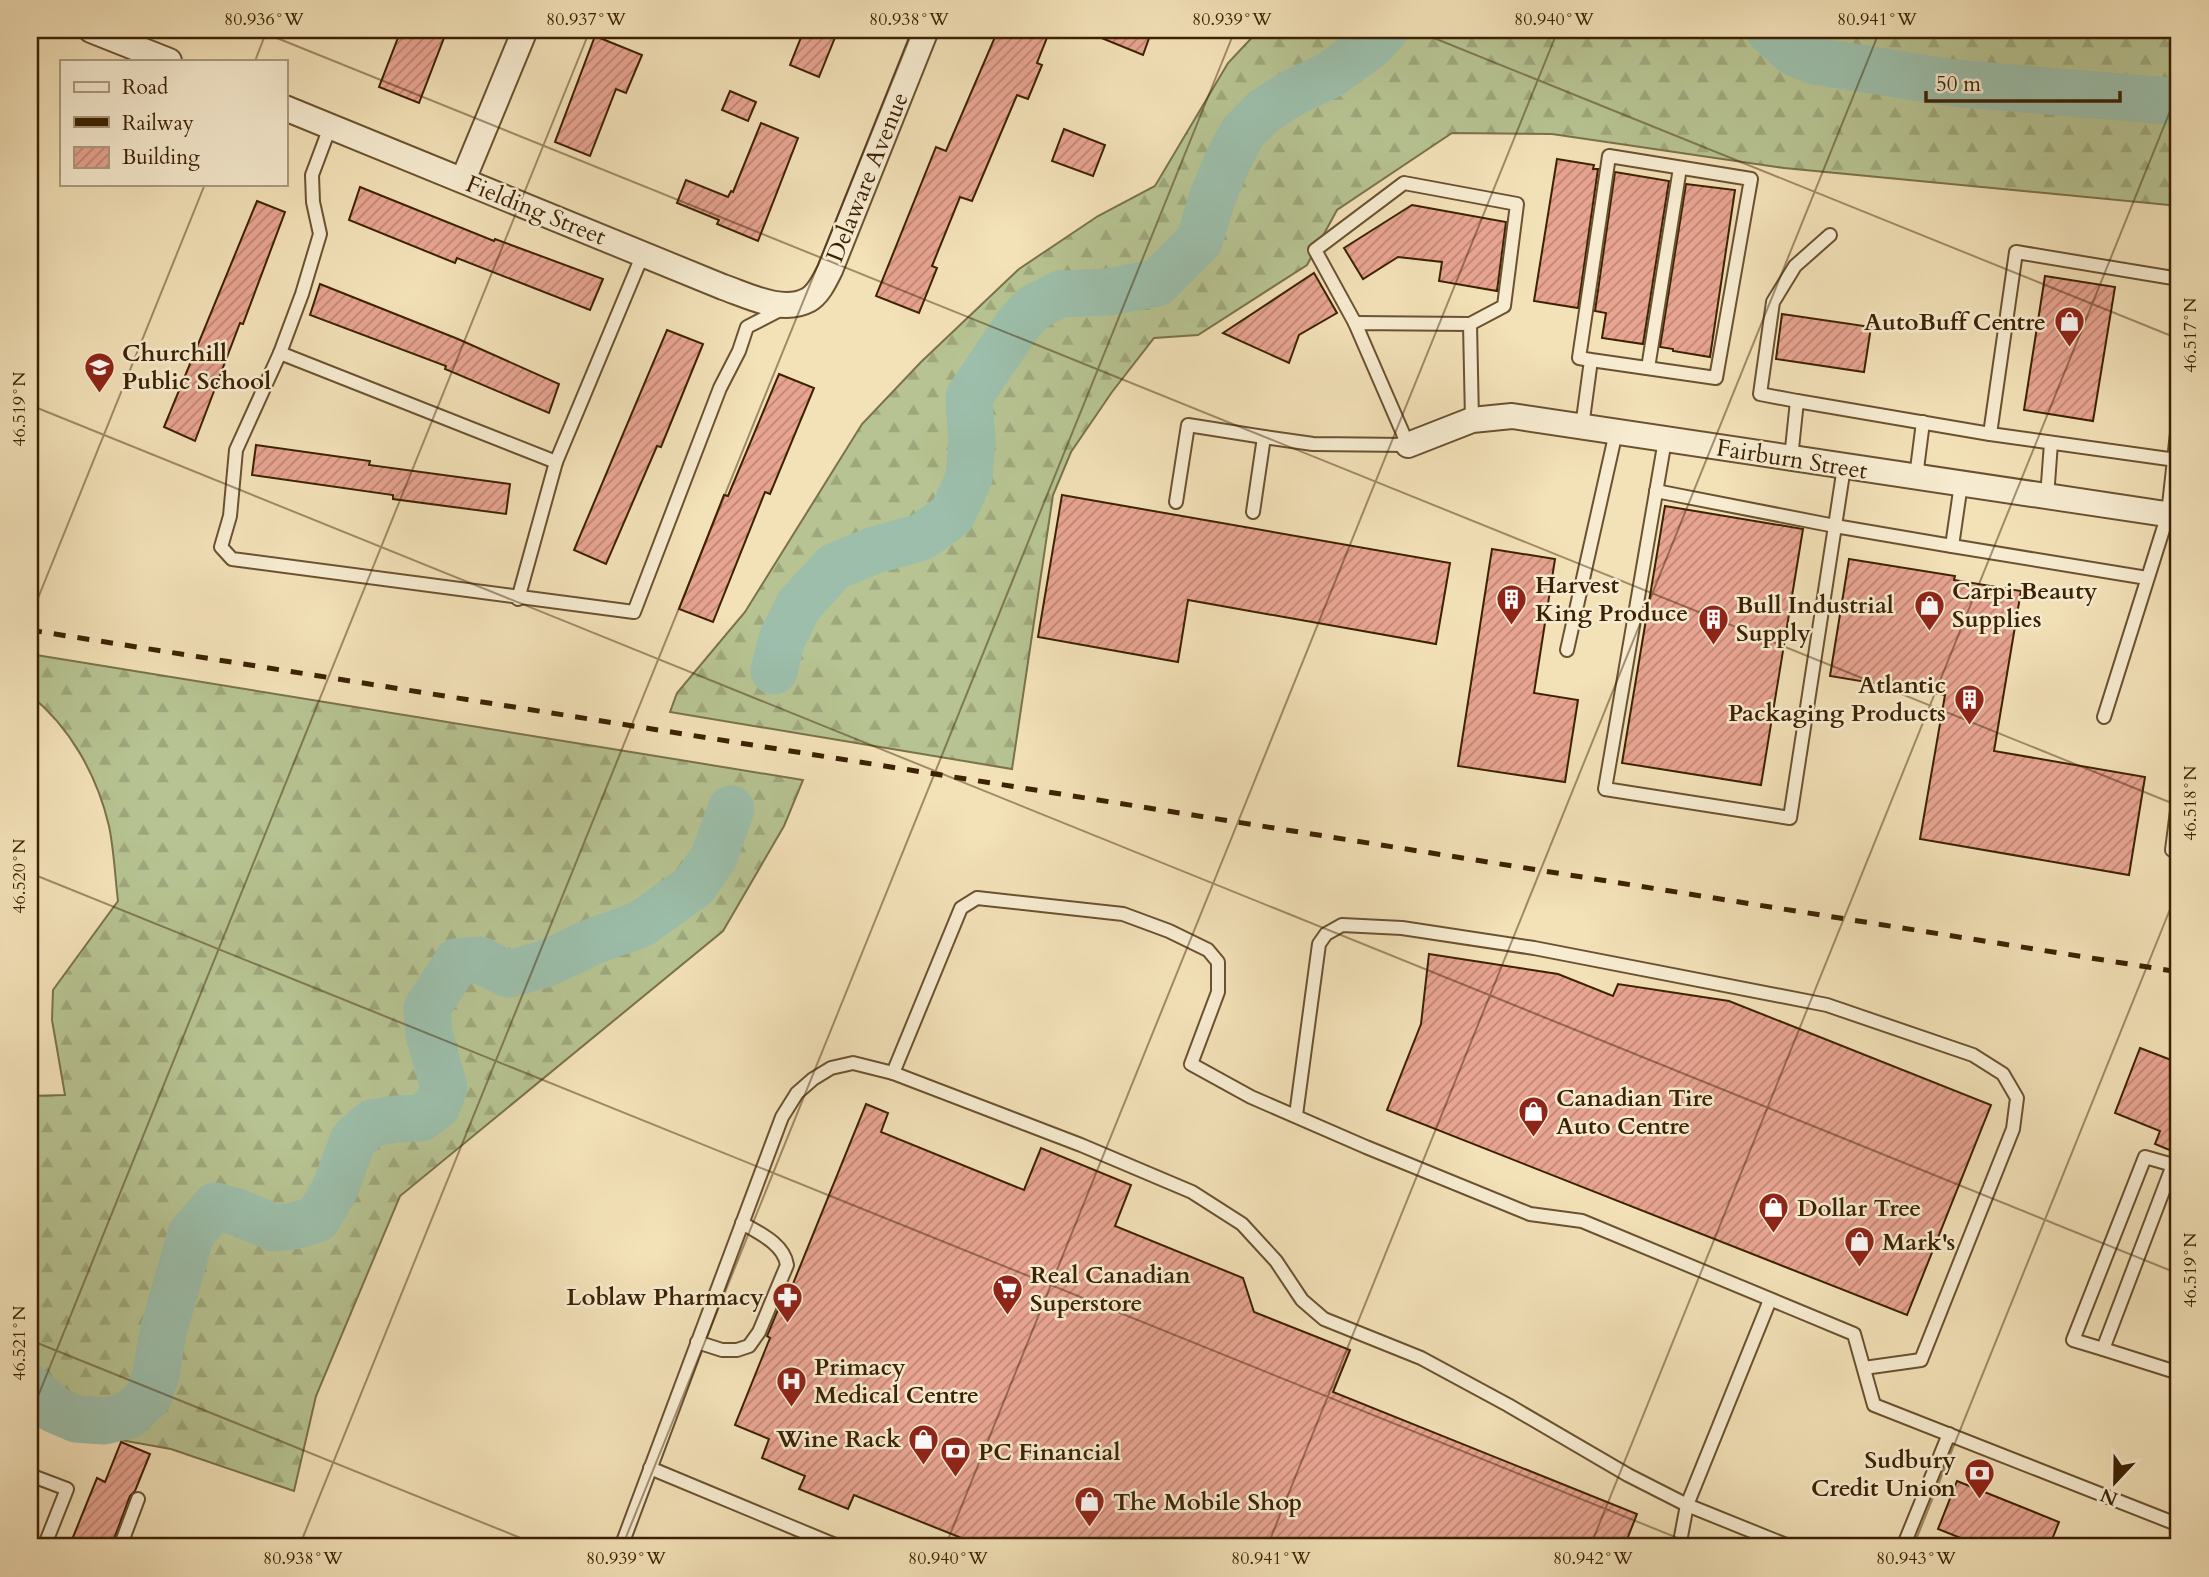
<svg xmlns="http://www.w3.org/2000/svg" width="2209" height="1577" viewBox="0 0 2209 1577" font-family="Cardo,serif">
	<style>
		.forest { fill: url(#forest-firs); stroke: #7a724a; stroke-width: 2 }
		.lines { fill: none; stroke-linecap: round; stroke-linejoin: round }
		.river { stroke: #9cbeaa; stroke-width: 47 }
		.building { fill: url(#building-hatch); stroke: #3c2203; stroke-width: 2 }
		.lane-casing { stroke: #6a5230; stroke-width: 16 }
		.street-casing { stroke: #6a5230; stroke-width: 28 }
		.lane { stroke: #f7ecd1; stroke-width: 12 }
		.street { stroke: #f7ecd1; stroke-width: 24 }
		.rail { stroke: #3c2203; stroke-width: 5; stroke-dasharray: 12 12; stroke-linecap: butt }
		.ticks { fill: none; stroke: #3c2203; stroke-width: 2; stroke-opacity: 0.45 }
		.labels { text-anchor: middle; stroke-width: 5; stroke-linejoin: round; paint-order: stroke }
		.street-label { font-size: 24px; fill: #3c2203; stroke: #f7ecd1 }
		.poi-label { font-size: 24px; font-weight: bold; fill: #3c2203; stroke: #f7ecd1; text-anchor: start }
		.neatline { fill: none; stroke: #3c2203; stroke-width: 2.5 }
		.ticks-label { font-size: 18px; text-anchor: middle; fill: #3c2203 }
	</style>
	<defs>
		<pattern id="forest-firs" width="22" height="20" patternUnits="userSpaceOnUse" patternTransform="scale(1.75)"><rect width="22" height="20" fill="#b7c392"/><path d="M5 1l3.5 6h-7zM16 11l3.5 6h-7z" fill="#9ea77c"/></pattern>
		<pattern id="building-hatch" width="6" height="6" patternUnits="userSpaceOnUse" patternTransform="scale(1.75)"><rect width="6" height="6" fill="#e8a491"/><path d="M-1 1l2-2M0 6l6-6M5 7l2-2" fill="none" stroke="#bd8574"/></pattern>
	</defs>
	<rect width="100%" height="100%" fill="#f3e1b8"/>
	<filter id="stains"><feTurbulence type="fractalNoise" baseFrequency=".00286" numOctaves="4"/><feColorMatrix values="0 0 0 0 .2 0 0 0 0 .09 0 0 0 0 .02 0 0 0 .5 -.17"/></filter>
	<radialGradient id="worn" r=".72"><stop offset=".6" stop-color="#630" stop-opacity="0"/><stop offset="1" stop-color="#630" stop-opacity=".3"/></radialGradient>
	<g class="forest">
		<polygon points="1259,30 2179,31 2179,206 1784,168 1552,134 1452,133 1337,210 1307,265 1198,335 1154,338 1112,392 1071,452 1053,495 1012,769 670,712 677,693 745,612 862,424 921,362 1019,269 1098,216 1155,186 1228,63"/>
		<path d="M30,654L803,780L784,826L723,931L400,1196L316,1396L294,1491L171,1449L30,1424V1096L65,1095L52,1020L53,990L118,901C115,876 114,850 109,826C97,775 70,727 30,695Z"/>
	</g>
	<g class="lines">
		<g class="river">
			<polyline points="1769,30 1793,52 1815,61 1953,83 2179,102"/>
			<polyline points="774,671 782,639 799,605 834,567 872,551 922,537 952,515 969,478 972,439 969,397 1019,323 1033,308 1060,294 1107,292 1157,283 1199,241 1213,196 1228,160 1243,132 1264,111 1292,93 1330,75 1371,45 1385,30"/>
			<polyline points="30,1388 55,1410 76,1419 104,1421 129,1415 149,1396 156,1373 163,1332 191,1234 215,1206 237,1212 275,1228 294,1226 317,1219 335,1189 353,1140 372,1123 396,1119 421,1118 437,1106 444,1088 429,1034 427,1008 457,962 480,960 508,974 545,964 594,941 641,924 694,886 714,857 731,809"/>
		</g>
	</g>
	<g class="building">
		<polygon points="401,30 447,30 419,103 379,87"/>
		<polygon points="804,30 838,30 819,77 790,65"/>
		<polygon points="998,30 1050,30 1037,63 1042,65 1028,99 1017,95 972,201 960,197 932,266 937,268 919,313 876,296 936,147 946,151"/>
		<polygon points="1082,30 1152,30 1143,55"/>
		<polygon points="595,36 642,55 626,93 616,89 590,156 555,142"/>
		<polygon points="730,91 756,102 748,121 722,110"/>
		<polygon points="761,123 798,138 758,241 717,224 719,220 677,203 686,180 728,197 731,191 733,192"/>
		<polygon points="1064,129 1105,145 1093,176 1052,161"/>
		<polygon points="1557,159 1594,165 1593,169 1598,169 1578,308 1534,301"/>
		<polygon points="1615,172 1669,181 1643,344 1602,338 1606,313 1595,311"/>
		<polygon points="1686,184 1735,190 1710,357 1673,351 1673,349 1660,347"/>
		<polygon points="360,187 494,241 495,239 603,279 590,310 457,258 455,263 349,220"/>
		<polygon points="257,201 285,212 243,324 240,323 195,441 164,427"/>
		<polygon points="1412,205 1506,222 1497,291 1439,281 1442,262 1398,257 1363,279 1344,248"/>
		<polygon points="1314,273 1337,313 1299,335 1289,363 1223,333"/>
		<polygon points="2045,276 2115,287 2093,421 2024,410"/>
		<polygon points="320,284 458,339 559,384 549,413 445,369 446,366 310,315"/>
		<polygon points="1782,314 1871,327 1864,372 1776,359"/>
		<polygon points="667,330 703,344 661,447 657,446 606,564 574,550"/>
		<polygon points="779,374 814,388 770,494 765,492 713,622 679,609 724,495 728,496"/>
		<polygon points="256,445 370,461 369,465 510,484 506,514 393,499 393,495 252,475"/>
		<polygon points="1062,495 1450,563 1436,644 1188,600 1178,662 1038,637"/>
		<polygon points="1665,506 1803,529 1761,785 1622,763"/>
		<polygon points="1492,549 1555,559 1534,693 1578,700 1565,782 1458,766"/>
		<polygon points="1849,559 1955,576 1954,580 2021,591 1994,751 2145,777 2129,875 1920,839 1945,695 1830,676"/>
		<polygon points="1429,954 1558,974 1613,996 1618,984 1729,1001 1991,1105 1907,1315 1387,1110 1421,1024"/>
		<polygon points="2140,1048 2179,1063 2179,1154 2155,1144 2160,1131 2115,1113"/>
		<polygon points="866,1104 888,1113 881,1132 1024,1190 1041,1148 1131,1185 1115,1226 1243,1278 1254,1312 1350,1350 1333,1392 1637,1514 1624,1547 984,1547 854,1495 848,1509 799,1489 805,1476 762,1458 769,1439 735,1425 770,1338 767,1336 782,1300 786,1301"/>
		<polygon points="121,1442 150,1454 135,1491 130,1496 111,1547 69,1547 97,1478 105,1482"/>
		<polygon points="1957,1481 2059,1522 2049,1547 1983,1547 1938,1529"/>
	</g>
	<g class="lines">
		<defs>
			<g id="lane">
				<polyline points="330,127 312,175 313,202 320,234 302,294 280,353 236,450 230,516 221,547 232,559 634,612 720,388 739,351 747,327 784,308"/>
				<polyline points="1355,323 1315,250 1404,183 1517,204 1504,306 1470,324"/>
				<polyline points="280,353 556,462"/>
				<polyline points="1648,368 1680,168"/>
				<polyline points="1797,401 1760,394 1773,302 1795,266 1830,235"/>
				<polyline points="1582,427 1591,360 1716,378 1751,179 1609,156 1579,358 1591,360"/>
				<polyline points="1665,440 1605,789 1790,818 1835,526 1952,546"/>
				<polyline points="1791,458 1797,401 1990,434"/>
				<polyline points="2176,460 1990,434 2016,252 2179,279"/>
				<polyline points="1916,477 1923,422"/>
				<polyline points="1961,484 1952,546 2147,578"/>
				<polyline points="1656,491 1835,526 1844,467"/>
				<polyline points="2047,497 2051,443"/>
				<polyline points="1176,502 1188,425 1264,437"/>
				<polyline points="1253,512 1264,437 1313,444 1408,445 1355,323 1470,324 1472,420"/>
				<polyline points="518,599 556,462 643,254"/>
				<polyline points="1567,650 1616,432"/>
				<polyline points="2104,717 2168,514 2179,415"/>
				<polyline points="2179,795 2172,850 2179,851"/>
				<polyline points="893,1073 961,908 977,898 1123,914 1169,931 1208,950 1218,962 1218,992 1191,1064 1251,1097 1366,1147 1530,1214 1582,1221 1854,1334 1874,1405 2179,1525"/>
				<polyline points="1296,1115 1319,944 1326,934 1342,925 1402,928 1534,948 1827,1005 1973,1055 2003,1074 2017,1098 2013,1129 1921,1360 1864,1368"/>
				<polyline points="2179,1167 2173,1165 2103,1349 2179,1373"/>
				<path d="M697,1342L722,1350H737L749,1346L759,1332L787,1265C784,1244 759,1233 742,1223"/>
				<polyline points="2103,1349 2073,1340 2145,1157 2173,1165"/>
				<polyline points="650,1468 840,1547"/>
				<polyline points="30,1475 67,1489 44,1547"/>
				<polyline points="120,1547 138,1499"/>
				<polyline points="621,1547 782,1117 797,1093 813,1079 831,1068 853,1063 893,1073 1081,1145 1192,1192 1242,1224 1276,1261 1302,1300 1324,1319 1421,1358 1508,1405 1628,1475 1687,1505 1791,1547"/>
				<polyline points="1679,1547 1687,1505 1770,1300"/>
				<polyline points="1903,1547 1949,1434"/>
			</g>
			<g id="street">
				<polyline points="91,30 169,61"/>
				<path d="M285,108L723,287C747,295 782,314 808,300C818,295 825,280 830,270L926,30"/>
				<polyline points="463,180 525,30"/>
				<polyline points="1408,445 1472,420 1512,416 2179,516"/>
			</g>
		</defs>
		<use href="#lane" class="lane-casing"/>
		<use href="#street" class="street-casing"/>
		<use href="#lane" class="lane"/>
		<use href="#street" class="street"/>
		<polyline class="rail" points="30,630 2179,972"/>
	</g>
	<path class="ticks" d="M257,30L2179,806M1414,30L2179,339M255,61L267,30M30,405L2179,1274M30,618L205,184M30,873L1700,1547M30,1340L543,1547M30,1416L590,30M299,1547L913,30M622,1547L1235,30M945,1547L1558,30M1267,1547L1880,30M1590,1547L2179,89M1913,1547L2179,887"/>
	<defs>
		<symbol id="shop-pin" viewBox="-11 -11 22 30"><path d="M0 17L-7.5 6A9.5 9.5 0 1 1 7.5 6Z" fill="#8f2418" stroke="#f7ecd1"/><path d="M-5-2.5h2.3a2.7 3.5 0 0 1 5.4 0H5L5.5 6h-11ZM-1.5-2.5h3a1.5 2.3 0 0 0-3 0Z" fill="#fff"/></symbol>
		<symbol id="school-pin" viewBox="-11 -11 22 30"><path d="M0 17L-7.5 6A9.5 9.5 0 1 1 7.5 6Z" fill="#8f2418" stroke="#f7ecd1"/><path d="M0-5L7-2L0 1L-7-2ZM-4 1L0 2.5L4 1V4Q0 6-4 4Z" fill="#fff"/></symbol>
		<symbol id="building-pin" viewBox="-11 -11 22 30"><path d="M0 17L-7.5 6A9.5 9.5 0 1 1 7.5 6Z" fill="#8f2418" stroke="#f7ecd1"/><path d="M-4-6H4V6H1V3H-1V6H-4ZM-2.5-4.3h1.7v1.8h-1.7ZM.8-4.3h1.7v1.8H.8ZM-2.5-1h1.7V.8h-1.7ZM.8-1h1.7V.8H.8Z" fill="#fff"/></symbol>
		<symbol id="supermarket-pin" viewBox="-11 -11 22 30"><path d="M0 17L-7.5 6A9.5 9.5 0 1 1 7.5 6Z" fill="#8f2418" stroke="#f7ecd1"/><path d="M-6-5.5h2.5l.6 2H6L4.5 2H-2.5L-4.4-4H-6ZM-1.5 3.2a1.3 1.3 0 1 0 .1 0ZM3 3.2a1.3 1.3 0 1 0 .1 0Z" fill="#fff"/></symbol>
		<symbol id="pharmacy-pin" viewBox="-11 -11 22 30"><path d="M0 17L-7.5 6A9.5 9.5 0 1 1 7.5 6Z" fill="#8f2418" stroke="#f7ecd1"/><path d="M-2-6h4v4h4v4h-4v4h-4v-4h-4v-4h4Z" fill="#fff"/></symbol>
		<symbol id="hospital-pin" viewBox="-11 -11 22 30"><path d="M0 17L-7.5 6A9.5 9.5 0 1 1 7.5 6Z" fill="#8f2418" stroke="#f7ecd1"/><path d="M-5-5h3v3.5h4V-5h3V5h-3V1.5h-4V5h-3Z" fill="#fff"/></symbol>
		<symbol id="bank-pin" viewBox="-11 -11 22 30"><path d="M0 17L-7.5 6A9.5 9.5 0 1 1 7.5 6Z" fill="#8f2418" stroke="#f7ecd1"/><path d="M-6-4H6V4H-6ZM0-2.3a2.3 2.3 0 1 0 0 4.6a2.3 2.3 0 1 0 0-4.6Z" fill="#fff"/></symbol>
	</defs>
	<g fill-rule="evenodd">
		<use href="#shop-pin" x="2052" y="304" width="35" height="47"/>
		<use href="#school-pin" x="82" y="350" width="35" height="47"/>
		<use href="#building-pin" x="1494" y="582" width="35" height="47"/>
		<use href="#shop-pin" x="1912" y="588" width="35" height="47"/>
		<use href="#building-pin" x="1696" y="602" width="35" height="47"/>
		<use href="#building-pin" x="1952" y="682" width="35" height="47"/>
		<use href="#shop-pin" x="1516" y="1094" width="35" height="47"/>
		<use href="#shop-pin" x="1756" y="1190" width="35" height="47"/>
		<use href="#shop-pin" x="1842" y="1224" width="35" height="47"/>
		<use href="#supermarket-pin" x="990" y="1272" width="35" height="47"/>
		<use href="#pharmacy-pin" x="770" y="1280" width="35" height="47"/>
		<use href="#hospital-pin" x="774" y="1364" width="35" height="47"/>
		<use href="#shop-pin" x="906" y="1422" width="35" height="47"/>
		<use href="#bank-pin" x="938" y="1434" width="35" height="47"/>
		<use href="#bank-pin" x="1962" y="1456" width="35" height="47"/>
		<use href="#shop-pin" x="1072" y="1484" width="35" height="47"/>
	</g>
	<g class="labels">
		<g class="street-label">
			<text transform="translate(867 177) rotate(-68)" y="8">Delaware Avenue</text>
			<text transform="translate(536 210) rotate(22)" y="8">Fielding Street</text>
			<text transform="translate(1792 459) rotate(9)" y="8">Fairburn Street</text>
		</g>
		<g class="poi-label">
			<text x="2046" y="330" text-anchor="end">AutoBuff Centre</text>
			<text x="122" y="361">Churchill<tspan x="122" dy="28">Public School</tspan></text>
			<text x="1535" y="593">Harvest<tspan x="1535" dy="28">King Produce</tspan></text>
			<text x="1952" y="599">Carpi Beauty<tspan x="1952" dy="28">Supplies</tspan></text>
			<text x="1736" y="613">Bull Industrial<tspan x="1736" dy="28">Supply</tspan></text>
			<text x="1946" y="693" text-anchor="end">Atlantic<tspan x="1946" dy="28">Packaging Products</tspan></text>
			<text x="1556" y="1106">Canadian Tire<tspan x="1556" dy="28">Auto Centre</tspan></text>
			<text x="1797" y="1216">Dollar Tree</text>
			<text x="1882" y="1250">Mark's</text>
			<text x="1030" y="1283">Real Canadian<tspan x="1030" dy="28">Superstore</tspan></text>
			<text x="764" y="1305" text-anchor="end">Loblaw Pharmacy</text>
			<text x="814" y="1375">Primacy<tspan x="814" dy="28">Medical Centre</tspan></text>
			<text x="901" y="1447" text-anchor="end">Wine Rack</text>
			<text x="978" y="1460">PC Financial</text>
			<text x="1956" y="1468" text-anchor="end">Sudbury<tspan x="1956" dy="28">Credit Union</tspan></text>
			<text x="1113" y="1510">The Mobile Shop</text>
		</g>
	</g>
	<rect width="2209" height="1577" fill="none" stroke="#f3e1b8" stroke-width="77"/>
	<rect x="60" y="60" width="228" height="126" fill="#f7ecd1" stroke="#ac9b7f" stroke-width="2"/>
	<rect x="74" y="82" width="35" height="10" fill="#f7ecd1" stroke="#ac9b7f" stroke-width="2"/>
	<text x="122" y="94" font-size="21" fill="#3c2203">Road</text>
	<rect x="74" y="117" width="35" height="10" fill="#3c2203" stroke="#ac9b7f" stroke-width="2"/>
	<text x="122" y="130" font-size="21" fill="#3c2203">Railway</text>
	<rect x="74" y="147" width="35" height="21" fill="url(#building-hatch)" stroke="#ac9b7f" stroke-width="2"/>
	<text x="122" y="164" font-size="21" fill="#3c2203">Building</text>
	<g transform="translate(2115 1482) rotate(202)" stroke="#f7ecd1" stroke-width="5" paint-order="stroke">
	<path d="M0-5L12 26L0 18L-12 26Z" fill="#3c2203"/>
	<text y="-10" font-size="19" font-weight="bold" text-anchor="middle" fill="#3c2203">N</text>
	</g>
	<path d="M1926 91v10h194v-10" fill="none" stroke="#3c2203" stroke-width="3.5"/>
	<text x="1936" y="91" font-size="21" fill="#3c2203" stroke="#f7ecd1" stroke-width="5" paint-order="stroke">50 m</text>
	<rect x="38" y="38" width="2132" height="1500" class="neatline"/>
	<g class="ticks-label">
		<text x="264" y="25">80.936°W</text>
		<text x="586" y="25">80.937°W</text>
		<text x="909" y="25">80.938°W</text>
		<text x="1232" y="25">80.939°W</text>
		<text x="1554" y="25">80.940°W</text>
		<text x="1877" y="25">80.941°W</text>
		<text transform="translate(2190 335) rotate(-90)" y="6">46.517°N</text>
		<text transform="translate(19 409) rotate(-90)" y="6">46.519°N</text>
		<text transform="translate(2190 803) rotate(-90)" y="6">46.518°N</text>
		<text transform="translate(19 876) rotate(-90)" y="6">46.520°N</text>
		<text transform="translate(2190 1270) rotate(-90)" y="6">46.519°N</text>
		<text transform="translate(19 1343) rotate(-90)" y="6">46.521°N</text>
		<text x="303" y="1564">80.938°W</text>
		<text x="626" y="1564">80.939°W</text>
		<text x="948" y="1564">80.940°W</text>
		<text x="1271" y="1564">80.941°W</text>
		<text x="1593" y="1564">80.942°W</text>
		<text x="1916" y="1564">80.943°W</text>
	</g>
	<rect width="100%" height="100%" filter="url(#stains)"/>
	<rect width="100%" height="100%" fill="url(#worn)"/>
</svg>
